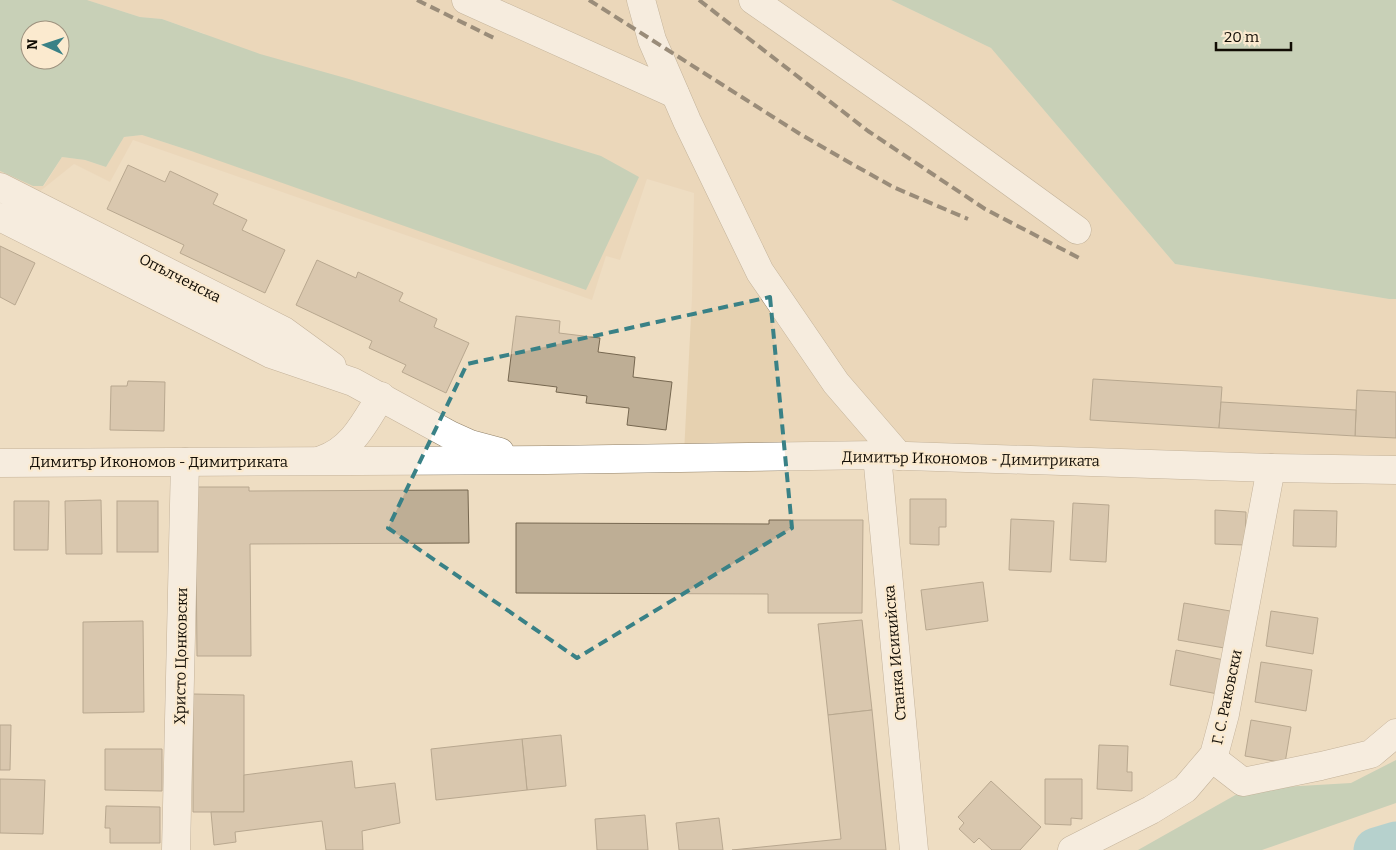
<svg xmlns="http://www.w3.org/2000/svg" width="1396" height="850" viewBox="0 0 1396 850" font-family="Bitter,serif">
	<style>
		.built { fill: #e6d1b0 }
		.green { fill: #9ac0a9; fill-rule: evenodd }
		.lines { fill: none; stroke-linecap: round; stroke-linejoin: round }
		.river { stroke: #71c4da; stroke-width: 45 }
		.building { fill: #beae95; stroke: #766750 }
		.minor-casing { stroke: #908068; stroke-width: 29 }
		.minor { stroke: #fff; stroke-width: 28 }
		.rail { stroke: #332c21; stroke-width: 4; stroke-dasharray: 10 5; stroke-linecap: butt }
		.marked { fill: none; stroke: #398186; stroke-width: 4; stroke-dasharray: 10 6; stroke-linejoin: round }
		.labels { text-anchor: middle; stroke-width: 4.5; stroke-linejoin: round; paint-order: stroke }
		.street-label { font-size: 15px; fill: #110c04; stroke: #fbeacf }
	</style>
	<rect width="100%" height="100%" fill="#eeddc2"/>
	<polygon class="built" points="87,0 891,0 991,48 1175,264 1389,299 1396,299 1396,472 684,453 692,297 694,193 647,179 620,260 606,256 592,300 133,140 110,182 74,164 39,192 0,174 0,171 34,186 44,186 62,157 85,160 106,167 124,137 142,135 194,152 205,34 162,19 140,17"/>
	<g class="green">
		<path d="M0,0H87L140,17L162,19L260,54L349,79L601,156L639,177L586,290L194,152L142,135L124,137L106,167L85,160L62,157L43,186H33L0,171ZM30,30H60V60H30Z"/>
		<polygon points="891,0 1396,0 1396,299 1389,299 1175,264 991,48"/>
		<polygon points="1396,760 1396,803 1262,850 1138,850 1246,789 1351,783"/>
	</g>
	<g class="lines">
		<polyline class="river" points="1376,850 1396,844"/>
	</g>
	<g class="building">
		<polygon points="128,165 165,182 170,171 218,194 213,204 247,220 242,230 285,250 265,293 180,253 184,245 107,209"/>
		<polygon points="0,246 35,263 15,305 0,297"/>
		<polygon points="317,260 356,278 358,272 403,293 399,301 437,319 434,327 469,343 446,393 402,372 406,365 369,348 372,341 296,305"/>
		<polygon points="516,316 560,321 559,333 600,338 598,352 635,357 633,377 672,382 666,430 627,425 629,408 586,403 587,396 556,392 557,387 508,381"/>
		<polygon points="1093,379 1222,387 1219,428 1090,420"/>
		<polygon points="128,381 165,382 164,431 110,430 111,386 127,386"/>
		<polygon points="1357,390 1396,392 1396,438 1355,436"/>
		<polygon points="1221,402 1356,410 1355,436 1219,428"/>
		<polygon points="193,487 249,487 249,491 468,490 469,543 250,544 251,656 197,656 196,546"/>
		<polygon points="910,499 946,499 946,527 939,527 939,545 910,544"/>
		<polygon points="101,500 102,554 66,554 65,501"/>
		<polygon points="14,501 49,501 48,550 14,550"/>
		<rect x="117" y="501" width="41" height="51"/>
		<polygon points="1073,503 1109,505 1106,562 1070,560"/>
		<polygon points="1215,510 1246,512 1245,545 1215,544"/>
		<polygon points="1294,510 1337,511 1336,547 1293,546"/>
		<polygon points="1011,519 1054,521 1051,572 1009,570"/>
		<polygon points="769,520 863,520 862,613 768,613 768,594 516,593 516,523 769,524"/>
		<polygon points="983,582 988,621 926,630 921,590"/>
		<polygon points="1184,603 1236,612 1230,649 1178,640"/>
		<polygon points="1271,611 1318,618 1313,654 1266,646"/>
		<polygon points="862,620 872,710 828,715 818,624"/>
		<polygon points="143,621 144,712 83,713 83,622"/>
		<polygon points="1176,650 1224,660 1218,694 1170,685"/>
		<polygon points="1261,662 1312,670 1306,711 1255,702"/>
		<polygon points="193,694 244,695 244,812 193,812"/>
		<polygon points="872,710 886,850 732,850 841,839 828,715"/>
		<polygon points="1251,720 1291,727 1285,763 1245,756"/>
		<polygon points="0,725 11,725 10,770 0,770"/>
		<polygon points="561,735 566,786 527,790 522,739"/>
		<polygon points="522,739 527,790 436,800 431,749"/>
		<polygon points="1099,745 1128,746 1127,772 1132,772 1132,791 1097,789"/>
		<polygon points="105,749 162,749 162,791 105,790"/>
		<polygon points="352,761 355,788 395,783 400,823 362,831 363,850 326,850 322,821 235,832 236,842 214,845 211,812 244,812 244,775"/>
		<polygon points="0,779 45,780 43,834 0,833"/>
		<polygon points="1045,779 1082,779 1082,819 1071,818 1071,825 1045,824"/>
		<polygon points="991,781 1041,827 1020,850 992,850 979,838 974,843 959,829 964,823 958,817"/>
		<polygon points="106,806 160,807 160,843 110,843 110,828 105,828"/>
		<polygon points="645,815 648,850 597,850 595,819"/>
		<polygon points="719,818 723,850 679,850 676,823"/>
	</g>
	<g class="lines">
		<defs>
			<g id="minor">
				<polyline points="466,0 675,94"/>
				<polyline points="641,0 652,40 687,121 760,272 836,383 899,456"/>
				<polyline points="753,0 917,114 1077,230"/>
				<polyline points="0,187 284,331 332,366"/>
				<polyline points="0,217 271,354 353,382 450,435 470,444 500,452"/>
				<polyline points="877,455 914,850"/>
				<path d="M321,460C352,450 365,422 381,396"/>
				<polyline points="0,463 547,460 877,455 1271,468 1396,470"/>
				<polyline points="1212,758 1243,782 1321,766 1371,754 1396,733"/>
				<polyline points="176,850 185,462"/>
				<polyline points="1072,850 1151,810 1185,789 1214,755 1225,714 1271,468"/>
			</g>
		</defs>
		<use href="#minor" class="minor-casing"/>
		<use href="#minor" class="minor"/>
		<g class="rail">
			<polyline points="417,0 496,39"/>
			<polyline points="589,0 800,134 845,160 893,187 968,219"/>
			<polyline points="699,0 868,131 985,209 1083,260"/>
		</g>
	</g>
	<path d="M0 0H1396V850H0ZM770,297L792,528L577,658L388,528L467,364Z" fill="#eeddc2" fill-opacity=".55" fill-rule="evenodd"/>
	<path class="marked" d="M770,297L792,528L577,658L388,528L467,364Z"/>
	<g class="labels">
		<g class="street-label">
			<text transform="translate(180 278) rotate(27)" y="5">Опълченска</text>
			<text transform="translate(971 459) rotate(1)" y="5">Димитър Икономов - Димитриката</text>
			<text x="159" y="467">Димитър Икономов - Димитриката</text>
			<text transform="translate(895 653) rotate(-95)" y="5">Станка Исикийска</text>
			<text transform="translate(181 656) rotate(-89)" y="5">Христо Цонковски</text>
			<text transform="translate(1227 697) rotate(-78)" y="5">Г. С. Раковски</text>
		</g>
	</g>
	<g transform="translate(45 45) rotate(273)"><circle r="24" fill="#fbeacf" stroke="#9d917e"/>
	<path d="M0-4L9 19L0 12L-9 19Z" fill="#398186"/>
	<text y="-8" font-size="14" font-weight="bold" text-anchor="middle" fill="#110c04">N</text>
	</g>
	<path d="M1216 42v8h75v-8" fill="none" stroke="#110c04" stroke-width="2.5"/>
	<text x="1224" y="42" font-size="15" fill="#110c04" stroke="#fbeacf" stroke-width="4" paint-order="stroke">20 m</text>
</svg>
